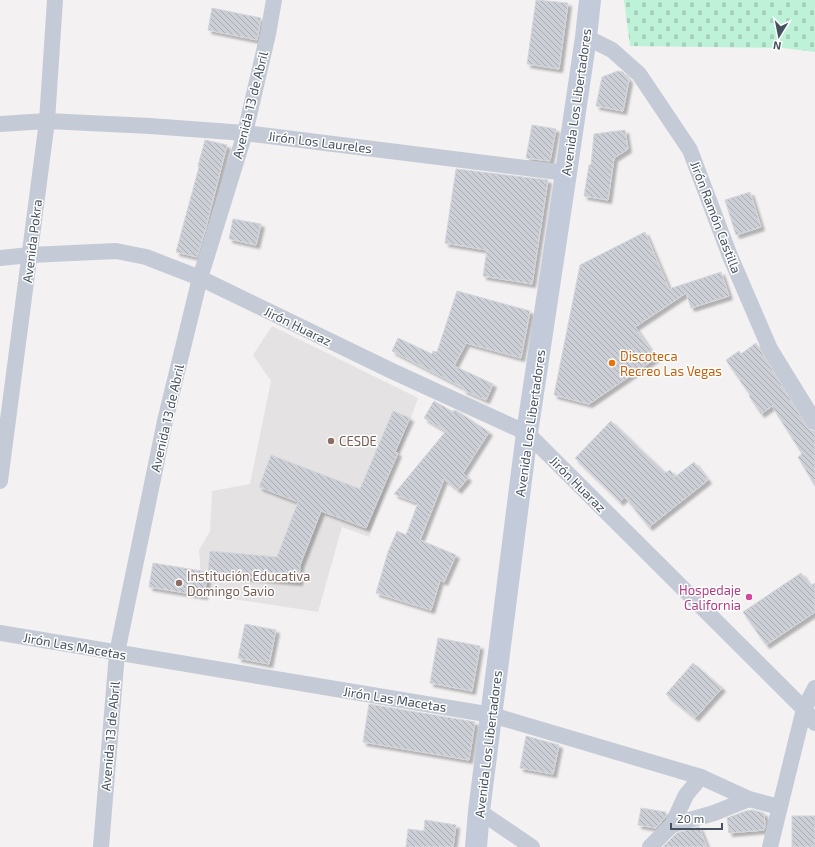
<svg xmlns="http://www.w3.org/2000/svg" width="815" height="847" viewBox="0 0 815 847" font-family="'Exo 2',sans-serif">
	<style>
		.education { fill: #e4e2e3 }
		.cemetery { fill: url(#cemetery-stones) }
		.building { fill: url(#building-back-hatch); stroke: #d4d6dc; filter: url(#shadow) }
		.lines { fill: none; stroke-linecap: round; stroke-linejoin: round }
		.street { stroke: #c4cbd6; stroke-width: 16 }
		.secondary { stroke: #c3cbda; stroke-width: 22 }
		.food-dot { fill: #e8710a; stroke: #fff; stroke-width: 1.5 }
		.education-dot { fill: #8d6e63; stroke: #fff; stroke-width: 1.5 }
		.hotel-dot { fill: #d1479c; stroke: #fff; stroke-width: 1.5 }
		.labels { text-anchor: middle; stroke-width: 3; stroke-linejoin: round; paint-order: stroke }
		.street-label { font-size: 13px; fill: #475260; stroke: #fff }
		.food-label { font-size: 13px; fill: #c56008; stroke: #fff; text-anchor: start }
		.education-label { font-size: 13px; fill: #785e54; stroke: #fff; text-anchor: start }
		.hotel-label { font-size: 13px; fill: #b23c85; stroke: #fff; text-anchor: end }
	</style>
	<defs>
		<pattern id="cemetery-stones" width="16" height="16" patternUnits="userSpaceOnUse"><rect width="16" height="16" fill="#bef2d8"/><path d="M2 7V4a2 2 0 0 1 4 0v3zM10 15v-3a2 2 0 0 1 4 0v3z" fill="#a5d1bc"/></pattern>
		<pattern id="building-back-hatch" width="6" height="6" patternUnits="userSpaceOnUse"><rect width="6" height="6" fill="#cdcfd6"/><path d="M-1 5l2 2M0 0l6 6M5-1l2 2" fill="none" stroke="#a8abb1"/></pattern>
		<filter id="shadow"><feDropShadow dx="3.5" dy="3.5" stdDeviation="1" flood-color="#0004"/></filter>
	</defs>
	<rect width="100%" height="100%" fill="#f3f1f1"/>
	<polygon class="education" points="272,326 418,398 369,537 342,527 318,612 202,594 199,550 210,531 212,491 250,484 271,381 253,355"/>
	<polygon class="cemetery" points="624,0 815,0 815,52 783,48 630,46"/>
	<g class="building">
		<polygon points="536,0 568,3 559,69 527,64"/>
		<polygon points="212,8 261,18 257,40 208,30"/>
		<polygon points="618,71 623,72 629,80 623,111 596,106 602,77"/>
		<polygon points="532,125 556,129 550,161 526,158"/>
		<polygon points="625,130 628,149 614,158 608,200 584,196 589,165 591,165 594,134"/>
		<polygon points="205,140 227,145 206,227 197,257 176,252 199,167 198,166"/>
		<polygon points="456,169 548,180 532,284 483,276 487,250 445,243"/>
		<polygon points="750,192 761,227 736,235 725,200"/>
		<polygon points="233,219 261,224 256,245 229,239"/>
		<polygon points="645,232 669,289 721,272 729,296 691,308 686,293 635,327 656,358 589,404 554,395 580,265"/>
		<polygon points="457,291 530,311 521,358 466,343 454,366 493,384 486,400 463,390 464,388 392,351 398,338 432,354 433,351 437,352"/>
		<polygon points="756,343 807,427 810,430 815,431 815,486 798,457 802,454 772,406 761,414 749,396 750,395 726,360 739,351 741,354"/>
		<polygon points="434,401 453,412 454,410 457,411 489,432 463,473 468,478 458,490 444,479 420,540 456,555 444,582 440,580 431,610 376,593 388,552 397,531 406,535 418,503 394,494 446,431 424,418"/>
		<polygon points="393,411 410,418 395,452 398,453 366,528 321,511 300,565 299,582 208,574 210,551 277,557 298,502 259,487 271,455 360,489"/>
		<polygon points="611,421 665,473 670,470 675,477 694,462 708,480 649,527 625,497 620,502 575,458"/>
		<polygon points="153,563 208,572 204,596 149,587"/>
		<polygon points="801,573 810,586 815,583 815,612 766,645 743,612"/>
		<polygon points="245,624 276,630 269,664 238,658"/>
		<polygon points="438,638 480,646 472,691 430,683"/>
		<polygon points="693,663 722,688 695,718 666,694"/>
		<polygon points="369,704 475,722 469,760 363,742"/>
		<polygon points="526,736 559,745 553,774 520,768"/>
		<polygon points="641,808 666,812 666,816 656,828 638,825"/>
		<polygon points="753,810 764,813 765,826 764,830 729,833 727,818 746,811"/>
		<rect x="792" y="816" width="23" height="31"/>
		<polygon points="425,820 456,825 453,847 406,847 408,829 424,831"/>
		<polygon points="699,827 707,847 663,847 677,833"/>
	</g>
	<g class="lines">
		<g class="street">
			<polyline points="586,37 612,50 639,74 690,150 730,256 770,349 815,422"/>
			<polyline points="0,124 47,121 150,126 245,133 566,173"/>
			<polyline points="0,258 30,255 116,251 146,257 200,278 392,371 527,433 804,709 815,723"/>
			<polyline points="0,481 47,121 55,0"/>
			<polyline points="0,633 492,715 701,777 749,799 779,807"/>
			<polyline points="479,811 532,847"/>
			<polyline points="672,825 714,813 749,799"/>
			<polyline points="101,847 117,653 165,421 200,278 245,133 268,34 274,0"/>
			<polyline points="650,847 672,825 686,795 701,777"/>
			<polyline points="770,847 804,709 815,688"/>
		</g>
		<polyline class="secondary" points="476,847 479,811 527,433 566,173 586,37 590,0"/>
	</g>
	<circle class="food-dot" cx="612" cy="363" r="4"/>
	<g class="education-dot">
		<circle cx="331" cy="441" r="4"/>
		<circle cx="179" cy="583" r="4"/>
	</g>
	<circle class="hotel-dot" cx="749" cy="597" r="4"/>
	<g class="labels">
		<g class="street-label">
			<text transform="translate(576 102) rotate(-82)" y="5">Avenida Los Libertadores</text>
			<text transform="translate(250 105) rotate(-76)" y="5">Avenida 13 de Abril</text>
			<text transform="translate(320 142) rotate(7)" y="5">Jirón Los Laureles</text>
			<text transform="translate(716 217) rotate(69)" y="5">Jirón Ramón Castilla</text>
			<text transform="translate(32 241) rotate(-83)" y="5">Avenida Pokra</text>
			<text transform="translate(298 326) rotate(26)" y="5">Jirón Huaraz</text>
			<text transform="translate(167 418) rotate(-77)" y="5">Avenida 13 de Abril</text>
			<text transform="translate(530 423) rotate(-82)" y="5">Avenida Los Libertadores</text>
			<text transform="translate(578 484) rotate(45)" y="5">Jirón Huaraz</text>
			<text transform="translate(75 646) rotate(10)" y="5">Jirón Las Macetas</text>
			<text transform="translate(395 699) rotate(9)" y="5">Jirón Las Macetas</text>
			<text transform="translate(110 736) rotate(-85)" y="5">Avenida 13 de Abril</text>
			<text transform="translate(488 744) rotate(-83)" y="5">Avenida Los Libertadores</text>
		</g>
		<g class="food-label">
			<text x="620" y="361">Discoteca<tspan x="620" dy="15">Recreo Las Vegas</tspan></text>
		</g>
		<g class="education-label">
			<text x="339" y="446">CESDE</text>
			<text x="187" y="581">Institución Educativa<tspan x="187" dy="15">Domingo Savio</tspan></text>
		</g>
		<g class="hotel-label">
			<text x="741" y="595">Hospedaje<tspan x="741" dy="15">California</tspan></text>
		</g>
	</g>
	<g transform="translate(779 36) rotate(190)" stroke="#ffffff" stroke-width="3" paint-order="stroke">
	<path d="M0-3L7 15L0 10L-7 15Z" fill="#475260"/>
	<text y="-6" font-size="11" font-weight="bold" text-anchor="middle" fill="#475260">N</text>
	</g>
	<path d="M671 823v6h51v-6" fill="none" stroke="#475260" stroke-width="2"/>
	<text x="677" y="823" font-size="12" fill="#475260" stroke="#ffffff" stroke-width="3" paint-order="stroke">20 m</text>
</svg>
